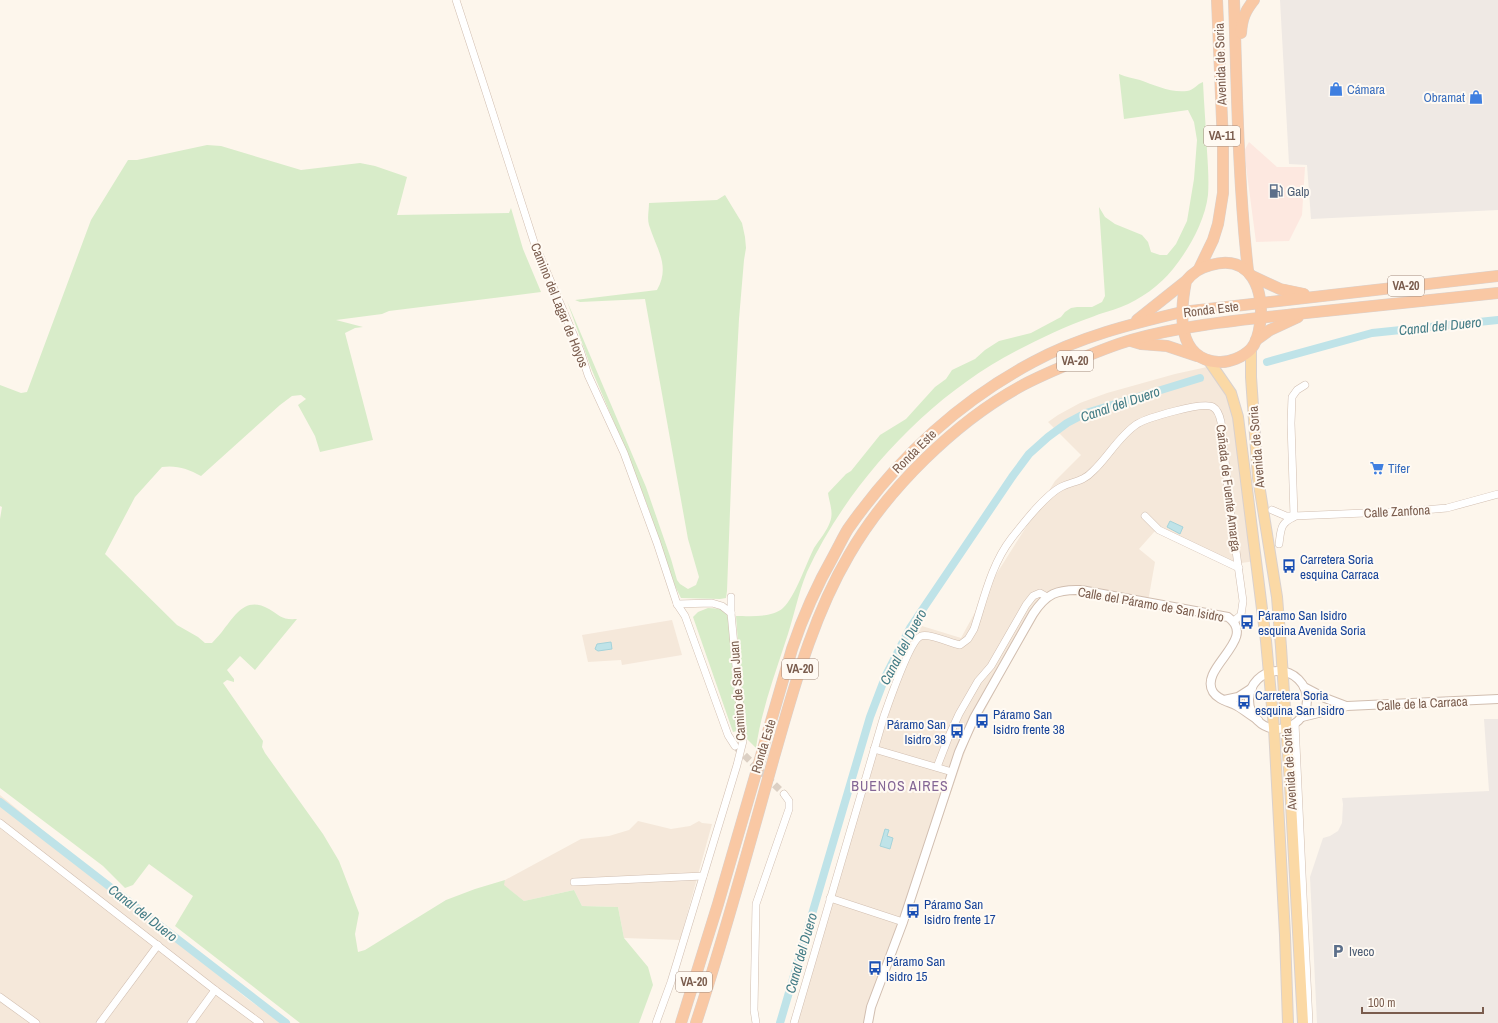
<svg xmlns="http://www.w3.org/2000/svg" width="1498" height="1023" viewBox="0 0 1498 1023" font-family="'Archivo Narrow',sans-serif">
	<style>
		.residential { fill: #f5e8da }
		.commercial { fill: #fde8e0 }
		.industrial { fill: #efe9e4 }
		.green { fill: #d8ecc9 }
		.water { fill: #bfe3e8; stroke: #a5d3da }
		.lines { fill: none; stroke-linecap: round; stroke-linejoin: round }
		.canal { stroke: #bfe3e8; stroke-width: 8 }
		.minor-tunnel { stroke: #dcd0c4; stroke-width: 7; stroke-dasharray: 7 3.5; stroke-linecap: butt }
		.minor-casing { stroke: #d1beb0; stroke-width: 8 }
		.tertiary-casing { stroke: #d1beb0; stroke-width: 10 }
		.primary-casing { stroke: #dad1cd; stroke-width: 12 }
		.trunk-casing { stroke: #dad1cd; stroke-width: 12 }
		.minor { stroke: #fff; stroke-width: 7 }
		.tertiary { stroke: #fff; stroke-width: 8 }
		.primary { stroke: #fbd9a5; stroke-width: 10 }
		.trunk { stroke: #f9c8a4; stroke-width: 11 }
		.labels { text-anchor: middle; stroke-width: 4; stroke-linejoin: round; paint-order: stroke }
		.shield { fill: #fffaf3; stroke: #a28b7f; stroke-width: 1 }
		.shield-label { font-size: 12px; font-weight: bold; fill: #7a5c4d }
		.street-label { font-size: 13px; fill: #7a5c4d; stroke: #fffaf3 }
		.shop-label { font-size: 13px; fill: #366cbe; stroke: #fffaf3; text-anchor: start }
		.service-label { font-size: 13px; fill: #4e5e75; stroke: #fffaf3; text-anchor: start }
		.transit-label { font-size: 13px; fill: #164399; stroke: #fffaf3; text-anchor: start }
		.water-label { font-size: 14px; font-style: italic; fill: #437c86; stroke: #fffaf3 }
		.neighbourhood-label { font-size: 14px; letter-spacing: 1px; fill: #846695; stroke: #fffaf3 }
	</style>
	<rect width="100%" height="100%" fill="#fdf6ec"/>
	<g class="residential">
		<polygon points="1207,367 1220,382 1229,398 1234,419 1256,561 1226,565 1155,531 1139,549 1155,562 1147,607 1069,595 1056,597 1048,601 1039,614 1002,678 969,740 914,901 870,1023 792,1023 812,951 838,870 883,709 921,626 922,626 961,638 992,581 1055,481 1081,455 1048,422 1058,415 1080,403 1107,393 1175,374"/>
		<polygon points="672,620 682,655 622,665 621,660 588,662 582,635"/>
		<polygon points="0,795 245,997 281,1023 0,1023"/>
		<polygon points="638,821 671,829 690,826 699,821 702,823 712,824 680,940 624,938 618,907 582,906 574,890 524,901 503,885 505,880 581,839 609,836 629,830"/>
	</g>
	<polygon class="commercial" points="1249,142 1277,167 1305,167 1302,215 1289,241 1256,242 1244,151"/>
	<g class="industrial">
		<polygon points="1280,0 1498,0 1498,210 1311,219 1307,165 1289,164"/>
		<polygon points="1484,719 1498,719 1498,1023 1317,1023 1310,877 1323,838 1330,836 1338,831 1342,823 1343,804 1342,798 1489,791"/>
	</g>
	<g class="green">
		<path d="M1119,74C1126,77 1133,78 1140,80C1154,85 1171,93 1187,91C1194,90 1197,84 1203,82C1204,105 1206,128 1207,151C1208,166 1209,181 1208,195C1205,221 1189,249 1173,269C1160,285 1140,300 1121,307C1111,311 1101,313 1092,317C1066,326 1041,338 1016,351C929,396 848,483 807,572C798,593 793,621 785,643C774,677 761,712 756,748L745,737L736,616C750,616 772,618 783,608C795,597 806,564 814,548C819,540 827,531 830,522C834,512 829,502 828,493L846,474L851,471L880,435L906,419L935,387L946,379L952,370L975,359L985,350L999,341L1031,333L1061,317L1065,312L1071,308L1077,307H1092L1102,302L1105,296L1099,207L1105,217L1115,224L1142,235L1148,242L1151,252L1160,255H1167L1176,244L1187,221L1194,179L1197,140L1194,122L1188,110L1124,119Z"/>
		<path d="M207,145L221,146L301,170L360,163L375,166L407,177L397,215L509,213L511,208L523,249L541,292L389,311L382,314L336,320L363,327L355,328L345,333L373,440L320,452L315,436L298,405L306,399L301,395L292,396L280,405L201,476C188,469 177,465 162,467L135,497L105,554L177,625L198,637L205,643H212C216,638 221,634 224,629C236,614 246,596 269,609C281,616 281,620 297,619L255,670L240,656L227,670L234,679V682L227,680L223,683L263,741L262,747L265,753L323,834L339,861L359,913L355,934L358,952L365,950L446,900L475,889L505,880L504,885L524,901L574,890L582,906L618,907L624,938L648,967L653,985L639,1023H300L175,926L193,896L149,864L133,885L125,888L103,866L0,788V519L2,507L0,506V385L21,393L27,392L91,220L128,160H137Z"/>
		<path d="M725,195L742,223L745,237L746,248L744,260L739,319L733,431L727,591L726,598L720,599L681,598L675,586L648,507L630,460L591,368L567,301L646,487L671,559L677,580L680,584L688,589L696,585L699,577L688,539L645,299L580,302L575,300L657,290C671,266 656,248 649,225C647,218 649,210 649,203L717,200Z"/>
		<polygon points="708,608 723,609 728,617 740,730 733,732 693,617 698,612"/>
	</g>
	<g class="water">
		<polygon points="1170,521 1183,527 1180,534 1167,527"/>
		<polygon points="611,642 612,649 598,651 595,649 597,644"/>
		<polygon points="885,829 889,830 887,836 893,838 890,849 880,846"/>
	</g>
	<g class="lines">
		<g class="canal">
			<polyline points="1267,362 1372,333 1498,320"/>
			<polyline points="0,802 286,1023"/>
			<polyline points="780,1023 870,717 886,675 910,628 1012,477 1029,454 1048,437 1067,423 1086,413 1200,378"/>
		</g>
		<polyline class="minor-tunnel" points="737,748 784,794"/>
		<defs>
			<g id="minor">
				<polyline points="456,0 486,92 534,242 580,350 588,375 624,453 657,543 677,604 685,616 728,735 735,746"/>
				<polyline points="1272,510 1286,516 1294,516 1412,511 1447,508 1498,494"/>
				<polyline points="1145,516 1159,530 1239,568"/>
				<polyline points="1294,516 1291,423 1292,397 1297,390 1305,385"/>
				<path d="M1279,544C1281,530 1280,523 1294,517"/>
				<polyline points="677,604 712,603 722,606 731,613"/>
				<polyline points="1295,723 1309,1023"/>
				<polyline points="874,749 952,772"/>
				<polyline points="937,767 949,736 959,714 978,681 991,666 1026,605 1033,596 1040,593 1047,597"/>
				<polyline points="0,823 215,990 260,1023"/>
				<polyline points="574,882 703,876"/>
				<polyline points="830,898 903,922"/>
				<polyline points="0,997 36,1023"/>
				<polyline points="100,1023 158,945"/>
				<polyline points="191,1023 215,990"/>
				<polyline points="656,1023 671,982 737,765 743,741 731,613 731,597"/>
				<polyline points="756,1023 754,1010 756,904 789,809 789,801 784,794"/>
				<path d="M794,1023L884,716C889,702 910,640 921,636C929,633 950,643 960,645L968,639L974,629C984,599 991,565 1011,539C1022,525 1045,495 1061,487C1073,481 1083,482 1093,471C1108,457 1119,436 1137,424C1147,418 1203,401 1213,407C1218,410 1220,417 1221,422L1230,508L1243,601L1241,615L1234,621"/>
			</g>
			<g id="tertiary">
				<circle cx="1278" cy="700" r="29"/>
				<polyline points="1304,687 1325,698 1346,706"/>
				<polyline points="1224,700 1238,697 1252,688"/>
				<polyline points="1302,717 1347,706 1498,699"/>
				<path d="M868,1023L871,1007L903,922L959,752L974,718L1033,614C1046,594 1057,589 1081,590L1228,617C1259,639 1198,668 1213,692C1218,700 1230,702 1237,706C1244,710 1251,716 1258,720"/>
			</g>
			<g id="primary">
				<polyline points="1251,349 1251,377 1258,478 1277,597 1281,647 1290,785 1303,1023"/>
				<polyline points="1209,361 1231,393 1238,417 1266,641 1274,728 1285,935 1288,1023"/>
			</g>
			<g id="trunk">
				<path d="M1234,0C1237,91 1238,181 1248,271"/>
				<path d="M1241,33C1242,19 1245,11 1254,0"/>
				<polyline points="1199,269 1213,240 1218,224 1223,193 1223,144 1217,0"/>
				<polyline points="1252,276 1280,289 1304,294"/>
				<path d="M1137,320L1186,281C1193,272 1200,268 1211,265C1251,253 1265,291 1260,324C1259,332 1257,342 1251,349C1243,357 1229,363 1218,362C1176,359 1180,312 1186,281"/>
				<polyline points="1256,340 1270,330 1298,317"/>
				<polyline points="1131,341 1141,344 1167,346 1197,356"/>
				<path d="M681,1023L718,904L792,649C803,616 817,585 834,555C839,546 843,537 848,529C897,459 958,402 1033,362C1079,337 1131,324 1182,312L1498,276"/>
				<path d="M696,1023C725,935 749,846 774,757C794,688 812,618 849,555C887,489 956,421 1023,385C1038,377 1053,371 1068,364C1089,355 1110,346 1131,340C1185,325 1241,320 1296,314C1363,307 1431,300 1498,293"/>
			</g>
		</defs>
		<use href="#minor" class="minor-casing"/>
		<use href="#tertiary" class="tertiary-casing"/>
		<use href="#primary" class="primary-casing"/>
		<use href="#trunk" class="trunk-casing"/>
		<use href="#minor" class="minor"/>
		<use href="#tertiary" class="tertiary"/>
		<use href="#primary" class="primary"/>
		<use href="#trunk" class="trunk"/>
	</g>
	<defs>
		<symbol id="shop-bare" viewBox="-9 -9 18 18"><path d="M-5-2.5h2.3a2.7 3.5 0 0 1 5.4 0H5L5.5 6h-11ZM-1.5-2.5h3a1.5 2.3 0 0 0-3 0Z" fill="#3f7fe0" stroke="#fffaf3" stroke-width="2.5" paint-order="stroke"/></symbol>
		<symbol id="fuel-bare" viewBox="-9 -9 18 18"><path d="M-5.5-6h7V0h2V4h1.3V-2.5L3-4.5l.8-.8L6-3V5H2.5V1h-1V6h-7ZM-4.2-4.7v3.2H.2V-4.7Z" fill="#5c6f8a" stroke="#fffaf3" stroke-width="2.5" paint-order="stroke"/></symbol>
		<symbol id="supermarket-bare" viewBox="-9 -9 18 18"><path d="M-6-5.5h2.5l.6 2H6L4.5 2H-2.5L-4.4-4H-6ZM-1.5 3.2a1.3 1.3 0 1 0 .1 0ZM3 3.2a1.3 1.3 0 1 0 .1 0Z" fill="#3f7fe0" stroke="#fffaf3" stroke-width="2.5" paint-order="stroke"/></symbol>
		<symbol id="bus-bare" viewBox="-9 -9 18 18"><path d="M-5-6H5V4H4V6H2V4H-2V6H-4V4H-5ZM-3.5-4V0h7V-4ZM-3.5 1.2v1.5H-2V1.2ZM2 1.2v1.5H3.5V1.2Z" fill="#1a4fb4" stroke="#fffaf3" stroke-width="2.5" paint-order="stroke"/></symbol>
		<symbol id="parking-bare" viewBox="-9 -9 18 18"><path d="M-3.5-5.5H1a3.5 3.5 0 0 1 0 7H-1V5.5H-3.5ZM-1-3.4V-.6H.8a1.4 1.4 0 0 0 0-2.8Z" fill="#5c6f8a" stroke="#fffaf3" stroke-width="2.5" paint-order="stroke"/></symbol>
	</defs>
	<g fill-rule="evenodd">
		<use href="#shop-bare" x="1326" y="79" width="20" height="20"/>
		<use href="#shop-bare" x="1466" y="87" width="20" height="20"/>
		<use href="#fuel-bare" x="1266" y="181" width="20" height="20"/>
		<use href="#supermarket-bare" x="1367" y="458" width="20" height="20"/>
		<use href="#bus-bare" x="1279" y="556" width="20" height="20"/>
		<use href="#bus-bare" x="1237" y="612" width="20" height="20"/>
		<use href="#bus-bare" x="1234" y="692" width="20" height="20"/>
		<use href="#bus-bare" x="972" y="711" width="20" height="20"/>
		<use href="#bus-bare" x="947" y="721" width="20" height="20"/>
		<use href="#bus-bare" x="903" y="901" width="20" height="20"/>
		<use href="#parking-bare" x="1328" y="941" width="20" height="20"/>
		<use href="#bus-bare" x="865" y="958" width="20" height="20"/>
	</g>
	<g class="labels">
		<g class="shield">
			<rect x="1204" y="126" width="36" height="20" rx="3"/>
			<rect x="1388" y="276" width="36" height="20" rx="3"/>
			<rect x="1057" y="351" width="36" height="20" rx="3"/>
			<rect x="782" y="659" width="36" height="20" rx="3"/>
			<rect x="676" y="972" width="36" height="20" rx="3"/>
		</g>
		<g class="shield-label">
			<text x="1222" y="140">VA-11</text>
			<text x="1406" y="290">VA-20</text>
			<text x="1075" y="365">VA-20</text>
			<text x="800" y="673">VA-20</text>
			<text x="694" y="986">VA-20</text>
		</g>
		<g class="street-label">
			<text transform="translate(1220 64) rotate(-92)" y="5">Avenida de Soria</text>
			<text transform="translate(560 305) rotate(68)" y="5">Camino del Lagar de Hoyos</text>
			<text transform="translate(1211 309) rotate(-7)" y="5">Ronda Este</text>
			<text transform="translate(1256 447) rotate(-95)" y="5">Avenida de Soria</text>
			<text transform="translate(914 451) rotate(-45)" y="5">Ronda Este</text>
			<text transform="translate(1229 488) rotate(83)" y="5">Cañada de Fuente Amarga</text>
			<text transform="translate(1397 511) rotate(-3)" y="5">Calle Zanfona</text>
			<text transform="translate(1151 604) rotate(10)" y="5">Calle del Páramo de San Isidro</text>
			<text transform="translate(737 691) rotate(-94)" y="5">Camino de San Juan</text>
			<text transform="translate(1422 703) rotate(-3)" y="5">Calle de la Carraca</text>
			<text transform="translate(763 746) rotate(-73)" y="5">Ronda Este</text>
			<text transform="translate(1289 769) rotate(-94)" y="5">Avenida de Soria</text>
		</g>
		<g class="shop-label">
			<text x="1347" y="94">Cámara</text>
			<text x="1465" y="102" text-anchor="end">Obramat</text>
			<text x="1388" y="473">Tifer</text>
		</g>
		<g class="service-label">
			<text x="1287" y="196">Galp</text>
			<text x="1349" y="956">Iveco</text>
		</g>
		<g class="transit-label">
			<text x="1300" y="564">Carretera Soria<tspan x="1300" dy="15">esquina Carraca</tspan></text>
			<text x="1258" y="620">Páramo San Isidro<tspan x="1258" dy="15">esquina Avenida Soria</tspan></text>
			<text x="1255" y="700">Carretera Soria<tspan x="1255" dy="15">esquina San Isidro</tspan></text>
			<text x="993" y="719">Páramo San<tspan x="993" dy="15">Isidro frente 38</tspan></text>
			<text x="946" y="729" text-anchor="end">Páramo San<tspan x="946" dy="15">Isidro 38</tspan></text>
			<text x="924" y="909">Páramo San<tspan x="924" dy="15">Isidro frente 17</tspan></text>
			<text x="886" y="966">Páramo San<tspan x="886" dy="15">Isidro 15</tspan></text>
		</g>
		<g class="water-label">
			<text transform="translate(1440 326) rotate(-6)" y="5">Canal del Duero</text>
			<text transform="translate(1120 404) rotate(-19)" y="5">Canal del Duero</text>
			<text transform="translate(903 647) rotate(-62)" y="5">Canal del Duero</text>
			<text transform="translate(143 913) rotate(38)" y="5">Canal del Duero</text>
			<text transform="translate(801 953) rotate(-74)" y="5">Canal del Duero</text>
		</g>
		<g class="neighbourhood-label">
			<text x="900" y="791">BUENOS AIRES</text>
		</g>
	</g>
	<path d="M1362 1007v6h121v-6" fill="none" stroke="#7a5c4d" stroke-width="2"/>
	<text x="1368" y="1007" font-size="12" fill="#7a5c4d" stroke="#fffaf3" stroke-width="3" paint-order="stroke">100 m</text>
</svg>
